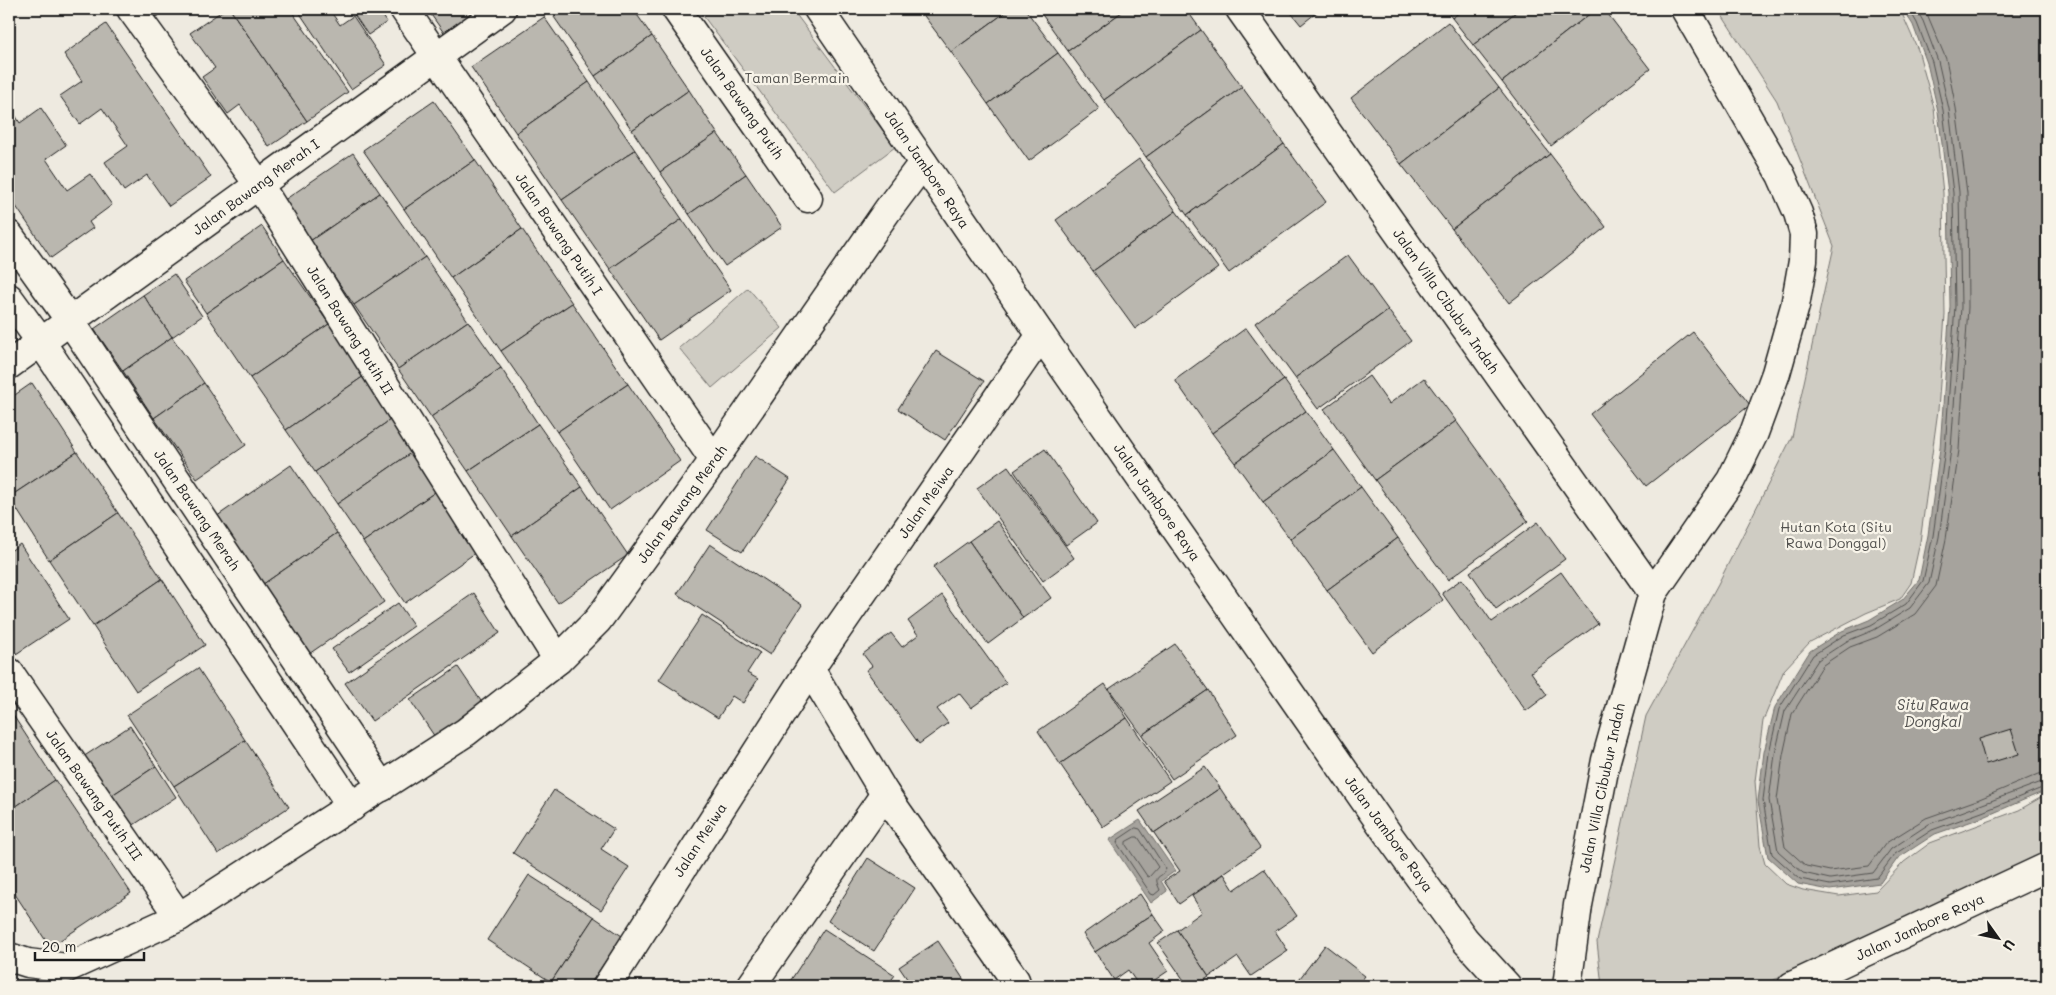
<svg xmlns="http://www.w3.org/2000/svg" width="2056" height="995" viewBox="0 0 2056 995" font-family="Mali,sans-serif">
	<style>
		.green { fill: #cfccc3; stroke: #767470 }
		.water { fill: #a6a39d; stroke: #6f6d69 }
		.lines { fill: none; stroke-linecap: round; stroke-linejoin: round }
		.shore { stroke: #535250; stroke-width: 1 }
		.building { fill: #bab7af; stroke: #1c1c1c }
		.minor-casing { stroke: #1c1c1c; stroke-width: 31 }
		.tertiary-casing { stroke: #1c1c1c; stroke-width: 31 }
		.minor { stroke: #f7f3e8; stroke-width: 28 }
		.tertiary { stroke: #f7f3e8; stroke-width: 28 }
		.labels { text-anchor: middle; stroke-width: 4.5; stroke-linejoin: round; paint-order: stroke }
		.park-label { font-size: 14px; fill: #52514e; stroke: #f7f3e8 }
		.street-label { font-size: 14px; fill: #1c1c1c; stroke: #f7f3e8 }
		.water-label { font-size: 15px; font-style: italic; fill: #535250; stroke: #f7f3e8 }
	</style>
	<rect width="100%" height="100%" fill="#eeeae0"/>
	<filter id="ink" filterUnits="userSpaceOnUse"><feTurbulence type="fractalNoise" baseFrequency=".02" numOctaves="2"/><feDisplacementMap in="SourceGraphic" scale="10" xChannelSelector="R" yChannelSelector="G"/><feConvolveMatrix kernelMatrix="1 2 1 2 8 2 1 2 1" color-interpolation-filters="sRGB"/></filter>
	<g filter="url(#ink)">
		<g class="green">
			<polygon points="698,9 792,9 895,147 835,192"/>
			<polygon points="1718,9 1900,9 1918,50 1934,108 1943,193 1945,315 1938,410 1920,542 1911,583 1900,599 1866,613 1810,642 1784,670 1763,721 1755,781 1760,846 1765,864 1786,884 1803,890 1839,896 1876,891 1904,862 1930,843 2019,810 2047,794 2047,859 1925,924 1757,986 1602,986 1597,942 1646,716 1718,584 1792,437 1834,246 1777,101"/>
			<polygon points="748,288 782,328 712,388 679,348"/>
		</g>
		<g class="water">
			<polygon points="1903,9 2047,9 2047,790 1984,817 1935,834 1898,858 1880,883 1830,890 1798,884 1768,857 1758,801 1764,752 1775,707 1810,651 1842,631 1869,620 1902,600 1919,580 1928,535 1940,448 1950,306 1948,193 1938,111 1927,63 1913,25"/>
			<polygon points="1140,820 1175,871 1161,881 1167,891 1151,903 1109,840"/>
		</g>
		<g class="lines">
			<g class="shore">
				<polyline points="1909,9 1917,23 1932,62 1943,110 1953,193 1955,306 1945,449 1933,536 1923,581 1906,604 1871,625 1844,635 1813,655 1779,709 1769,753 1763,800 1772,854 1800,879 1830,885 1877,878 1895,854 1932,830 1982,812 2047,786"/>
				<polyline points="1916,9 1923,21 1938,61 1949,109 1959,192 1961,307 1951,449 1939,537 1929,583 1910,608 1874,630 1847,641 1818,660 1785,711 1775,754 1769,800 1778,851 1803,873 1830,879 1873,873 1891,849 1929,824 2047,780"/>
				<polyline points="1925,9 1946,59 1956,108 1967,193 1968,307 1959,450 1946,539 1936,586 1915,614 1877,637 1850,647 1823,665 1792,714 1783,755 1777,800 1785,847 1806,866 1830,871 1869,866 1886,843 1926,818 1977,800 2039,774 2047,772"/>
				<path d="M1136,828L1140,829L1166,869C1161,880 1152,873 1160,890L1154,895L1151,894L1117,843L1118,840Z"/>
				<polygon points="1135,837 1138,837 1158,867 1149,877 1147,876 1126,845 1126,842"/>
			</g>
		</g>
		<g class="building">
			<polygon points="151,9 168,9 156,17"/>
			<polygon points="225,9 230,9 307,121 269,147 240,105 228,114 202,77 215,68 190,33"/>
			<polygon points="230,9 290,9 348,92 307,121"/>
			<polygon points="297,9 329,9 340,25 353,16 386,65 351,89"/>
			<polygon points="358,9 378,9 387,22 368,35 353,13"/>
			<polygon points="427,9 479,9 444,33"/>
			<polygon points="566,9 633,9 652,36 595,76 554,17"/>
			<polygon points="919,9 1010,9 951,52"/>
			<polygon points="1010,9 1025,9 1058,53 988,104 951,52"/>
			<polygon points="1038,9 1126,9 1068,51"/>
			<polygon points="1126,9 1186,9 1201,30 1104,100 1068,51"/>
			<polygon points="1288,9 1321,9 1301,25"/>
			<polygon points="1445,9 1464,9 1452,18"/>
			<polygon points="1464,9 1520,9 1473,45 1452,18"/>
			<polygon points="1520,9 1596,9 1502,82 1473,45"/>
			<polygon points="1596,9 1604,9 1650,69 1551,146 1502,82"/>
			<polygon points="544,17 589,82 516,133 471,67"/>
			<polygon points="1448,22 1499,88 1401,164 1351,98"/>
			<polygon points="106,24 211,177 169,206 147,175 124,191 105,162 128,146 102,108 80,124 60,96 82,81 64,54"/>
			<polygon points="1201,30 1242,87 1146,157 1104,100"/>
			<polygon points="652,36 689,90 632,130 595,76"/>
			<polygon points="1058,53 1099,109 1029,161 988,104"/>
			<polygon points="589,82 635,150 562,200 516,133"/>
			<polygon points="1242,87 1284,144 1187,215 1146,157"/>
			<polygon points="1499,88 1550,154 1452,229 1401,164"/>
			<polygon points="689,90 717,133 660,172 632,130"/>
			<polygon points="434,101 475,160 404,209 363,150"/>
			<polygon points="9,105 20,123 41,108 66,145 46,159 67,190 90,174 112,205 89,222 93,228 51,258 9,196"/>
			<polygon points="717,133 746,174 689,214 660,172"/>
			<polygon points="1284,144 1326,202 1229,273 1187,215"/>
			<polygon points="635,150 682,219 610,269 562,200"/>
			<polygon points="353,153 380,193 310,241 283,201"/>
			<polygon points="1550,154 1606,227 1509,303 1452,229"/>
			<polygon points="1139,159 1176,211 1093,271 1056,220"/>
			<polygon points="475,160 522,229 451,278 404,209"/>
			<polygon points="746,174 782,227 725,266 689,214"/>
			<polygon points="380,193 425,257 354,305 310,241"/>
			<polygon points="1176,211 1218,268 1135,329 1093,271"/>
			<polygon points="682,219 731,290 659,340 610,269"/>
			<polygon points="262,226 284,259 206,313 184,281"/>
			<polygon points="522,229 572,303 501,351 451,278"/>
			<polygon points="1348,255 1388,310 1295,378 1255,323"/>
			<polygon points="425,257 468,321 398,369 354,305"/>
			<polygon points="284,259 329,324 250,378 206,313"/>
			<polygon points="174,274 202,316 172,337 143,295"/>
			<polygon points="143,295 172,337 123,371 94,329"/>
			<polygon points="572,303 628,384 557,432 501,351"/>
			<polygon points="1388,310 1411,341 1318,409 1295,378"/>
			<polygon points="468,321 501,368 431,417 398,369"/>
			<polygon points="329,324 364,376 286,430 250,378"/>
			<polygon points="1246,328 1284,380 1212,433 1175,380"/>
			<polygon points="1693,332 1750,405 1646,486 1590,414"/>
			<polygon points="172,337 204,383 154,418 123,371"/>
			<polygon points="936,351 984,381 945,440 898,409"/>
			<polygon points="501,368 538,424 468,471 431,417"/>
			<polygon points="364,376 393,418 315,472 286,430"/>
			<polygon points="1369,376 1389,404 1424,378 1456,421 1375,480 1324,409"/>
			<polygon points="1284,380 1306,411 1235,463 1212,433"/>
			<polygon points="32,383 77,452 9,497 9,399"/>
			<polygon points="204,383 246,445 197,479 154,418"/>
			<polygon points="628,384 680,461 610,510 557,432"/>
			<polygon points="1306,411 1334,450 1263,502 1235,463"/>
			<polygon points="393,418 415,450 337,504 315,472"/>
			<polygon points="1456,421 1528,521 1448,580 1375,480"/>
			<polygon points="538,424 582,487 512,536 468,471"/>
			<polygon points="1045,449 1097,523 1066,545 1014,471"/>
			<polygon points="415,450 441,488 363,542 337,504"/>
			<polygon points="1334,450 1361,487 1290,539 1263,502"/>
			<polygon points="77,452 118,513 49,560 9,497"/>
			<polygon points="755,456 790,479 742,552 707,530"/>
			<polygon points="291,465 337,533 259,587 213,519"/>
			<polygon points="1008,466 1074,558 1043,581 977,488"/>
			<polygon points="582,487 628,555 558,603 512,536"/>
			<polygon points="1361,487 1398,538 1327,590 1290,539"/>
			<polygon points="441,488 482,548 405,603 363,542"/>
			<polygon points="118,513 162,579 93,626 49,560"/>
			<polygon points="997,521 1051,598 1023,618 969,541"/>
			<polygon points="1538,522 1565,559 1496,609 1470,572"/>
			<polygon points="337,533 384,602 306,656 259,587"/>
			<polygon points="1398,538 1443,600 1372,652 1327,590"/>
			<polygon points="969,541 1023,618 988,644 933,567"/>
			<polygon points="20,544 69,619 13,656 9,650 9,552"/>
			<polygon points="710,544 802,605 770,655 677,594"/>
			<polygon points="1561,572 1598,624 1531,672 1547,695 1526,711 1442,593 1462,579 1492,622"/>
			<polygon points="162,579 205,645 136,691 93,626"/>
			<polygon points="474,593 500,633 372,721 345,683"/>
			<polygon points="942,595 1006,683 971,708 959,693 937,709 948,723 919,744 866,670 872,666 863,654 891,633 902,647 918,635 908,621"/>
			<polygon points="398,603 414,626 349,672 332,649"/>
			<polygon points="702,615 760,653 747,673 758,679 743,703 732,696 718,718 659,680"/>
			<polygon points="1175,644 1208,690 1142,735 1109,689"/>
			<polygon points="458,667 485,707 437,740 410,700"/>
			<polygon points="198,668 245,740 174,786 127,715"/>
			<polygon points="1105,684 1127,718 1060,764 1038,731"/>
			<polygon points="1208,690 1237,735 1172,779 1142,735"/>
			<polygon points="9,709 55,780 9,811"/>
			<polygon points="1127,718 1170,781 1103,827 1060,764"/>
			<polygon points="130,726 156,766 109,797 83,757"/>
			<polygon points="2011,729 2019,754 1986,764 1979,739"/>
			<polygon points="245,740 289,807 218,854 174,786"/>
			<polygon points="156,766 176,797 129,828 109,797"/>
			<polygon points="1205,767 1220,788 1154,833 1139,811"/>
			<polygon points="55,780 131,893 50,947 9,885 9,811"/>
			<polygon points="1220,788 1260,848 1179,904 1164,881 1180,871 1154,833"/>
			<polygon points="554,790 614,829 601,849 629,867 601,910 513,853"/>
			<polygon points="868,858 915,888 874,951 828,921"/>
			<polygon points="1264,869 1297,916 1275,931 1288,951 1251,976 1238,957 1209,977 1177,930 1202,912 1192,896 1224,874 1234,890"/>
			<polygon points="529,875 594,917 551,982 487,940"/>
			<polygon points="1140,894 1153,914 1095,952 1083,934"/>
			<polygon points="1153,914 1165,931 1149,943 1168,971 1146,986 1139,986 1128,970 1114,980 1095,952"/>
			<polygon points="594,917 622,936 589,986 558,986 551,982"/>
			<polygon points="824,929 895,975 887,986 787,986"/>
			<polygon points="1177,930 1209,977 1195,986 1188,986 1158,943"/>
			<polygon points="938,941 968,986 912,986 899,967"/>
			<polygon points="1325,945 1365,976 1357,986 1303,986 1297,982"/>
		</g>
		<g class="lines">
			<defs>
				<g id="minor">
					<polyline points="131,9 259,185 558,660"/>
					<polyline points="404,9 714,460"/>
					<polyline points="676,9 808,198"/>
					<polyline points="1240,9 1653,593"/>
					<polyline points="9,235 71,322 382,787"/>
					<polyline points="9,298 41,342 352,807"/>
					<polyline points="9,365 502,9"/>
					<polyline points="810,669 885,794 1015,980 1017,986"/>
					<polyline points="9,672 179,917"/>
					<polyline points="9,957 28,963 67,968 179,917 466,732 558,660 598,620 714,460 887,211 923,163"/>
					<polyline points="607,986 810,669 1041,335"/>
					<polyline points="751,986 885,794"/>
					<polyline points="1567,986 1578,905 1606,760 1653,593 1731,480 1754,433 1776,373 1795,306 1803,261 1804,234 1798,213 1781,175 1685,9"/>
				</g>
				<g id="tertiary">
					<polyline points="818,9 1041,335 1390,837 1465,940 1507,986"/>
					<polyline points="1792,986 2047,867"/>
				</g>
			</defs>
			<use href="#minor" class="minor-casing"/>
			<use href="#tertiary" class="tertiary-casing"/>
			<use href="#minor" class="minor"/>
			<use href="#tertiary" class="tertiary"/>
		</g>
	</g>
	<g class="labels">
		<g class="park-label">
			<text x="797" y="83">Taman Bermain</text>
			<text x="1836" y="532">Hutan Kota (Situ<tspan x="1836" dy="16">Rawa Donggal)</tspan></text>
		</g>
		<g class="street-label">
			<text transform="translate(742 103) rotate(55)" y="5">Jalan Bawang Putih</text>
			<text transform="translate(927 169) rotate(56)" y="5">Jalan Jambore Raya</text>
			<text transform="translate(256 187) rotate(-36)" y="5">Jalan Bawang Merah I</text>
			<text transform="translate(559 234) rotate(56)" y="5">Jalan Bawang Putih I</text>
			<text transform="translate(1446 301) rotate(55)" y="5">Jalan Villa Cibubur Indah</text>
			<text transform="translate(350 330) rotate(58)" y="5">Jalan Bawang Putih II</text>
			<text transform="translate(926 502) rotate(-55)" y="5">Jalan Meiwa</text>
			<text transform="translate(1157 502) rotate(55)" y="5">Jalan Jambore Raya</text>
			<text transform="translate(682 504) rotate(-54)" y="5">Jalan Bawang Merah</text>
			<text transform="translate(197 510) rotate(56)" y="5">Jalan Bawang Merah</text>
			<text transform="translate(1602 788) rotate(-78)" y="5">Jalan Villa Cibubur Indah</text>
			<text transform="translate(94 795) rotate(55)" y="5">Jalan Bawang Putih III</text>
			<text transform="translate(1389 834) rotate(54)" y="5">Jalan Jambore Raya</text>
			<text transform="translate(700 840) rotate(-57)" y="5">Jalan Meiwa</text>
			<text transform="translate(1920 927) rotate(-25)" y="5">Jalan Jambore Raya</text>
		</g>
		<g class="water-label">
			<text x="1933" y="710">Situ Rawa<tspan x="1933" dy="17">Dongkal</tspan></text>
		</g>
	</g>
	<rect width="2056" height="995" fill="none" stroke="#f7f3e8" stroke-width="30"/>
	<rect x="15" y="15" width="2026" height="965" fill="none" stroke="#1c1c1c" stroke-width="2" filter="url(#ink)"/>
	<g transform="translate(1998 938) rotate(123)" stroke="#f7f3e8" stroke-width="4" paint-order="stroke">
	<path d="M0-4L9 19L0 12L-9 19Z" fill="#1c1c1c"/>
	<text y="-8" font-size="14" font-weight="bold" text-anchor="middle" fill="#1c1c1c">U</text>
	</g>
	<path d="M35 952v8h109v-8" fill="none" stroke="#1c1c1c" stroke-width="2.5"/>
	<text x="42" y="952" font-size="15" fill="#1c1c1c" stroke="#f7f3e8" stroke-width="4" paint-order="stroke">20 m</text>
</svg>
